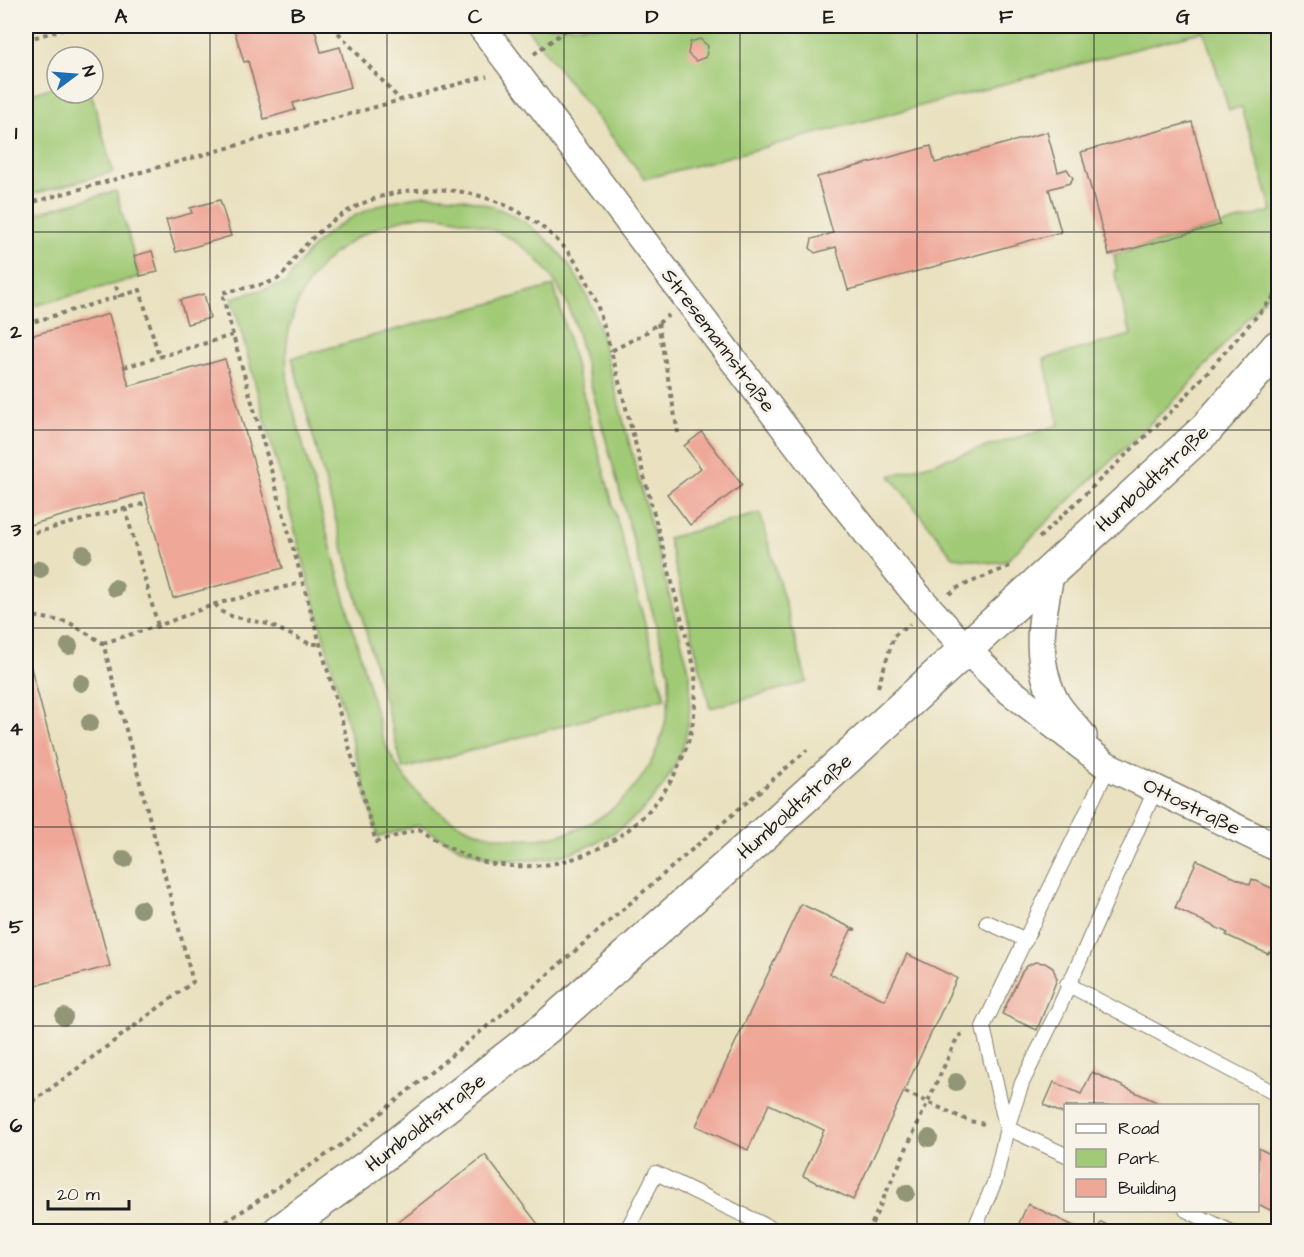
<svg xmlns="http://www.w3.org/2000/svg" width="1304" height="1257" viewBox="0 0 1304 1257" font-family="'Architects Daughter',sans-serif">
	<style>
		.green { fill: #a1ca76; stroke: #5e7349; stroke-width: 1.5; fill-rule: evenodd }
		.building { fill: #efa798 }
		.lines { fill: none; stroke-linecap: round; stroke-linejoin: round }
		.lane-casing { stroke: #827e6e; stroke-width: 16 }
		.street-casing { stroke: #827e6e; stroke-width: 30 }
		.secondary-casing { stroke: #827e6e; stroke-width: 36 }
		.path { stroke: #827e6e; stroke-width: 4; stroke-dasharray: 4.5 4.5; stroke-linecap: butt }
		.lane { stroke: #fff; stroke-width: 14 }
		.street { stroke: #fff; stroke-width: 27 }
		.secondary { stroke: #fff; stroke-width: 33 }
		.tree { fill: #929677 }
		.grid { fill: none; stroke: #1c1c1c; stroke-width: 1.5; stroke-opacity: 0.55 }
		.labels { text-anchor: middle; stroke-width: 6; stroke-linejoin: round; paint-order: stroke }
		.street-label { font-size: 20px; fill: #1c1c1c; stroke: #f7f3e8 }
		.neatline { fill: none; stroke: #1c1c1c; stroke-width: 2 }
		.grid-label { font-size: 20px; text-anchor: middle; font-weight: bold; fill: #1c1c1c }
	</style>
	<rect width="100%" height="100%" fill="#f7f3e8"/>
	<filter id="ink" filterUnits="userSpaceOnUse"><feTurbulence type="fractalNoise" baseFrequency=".0167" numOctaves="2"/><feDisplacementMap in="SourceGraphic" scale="12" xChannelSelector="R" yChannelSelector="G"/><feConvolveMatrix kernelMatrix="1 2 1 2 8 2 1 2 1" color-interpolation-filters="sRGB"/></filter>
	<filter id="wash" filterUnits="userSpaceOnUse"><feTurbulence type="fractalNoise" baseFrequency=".008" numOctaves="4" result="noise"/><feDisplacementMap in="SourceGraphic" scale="24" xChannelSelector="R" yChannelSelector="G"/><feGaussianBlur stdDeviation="1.35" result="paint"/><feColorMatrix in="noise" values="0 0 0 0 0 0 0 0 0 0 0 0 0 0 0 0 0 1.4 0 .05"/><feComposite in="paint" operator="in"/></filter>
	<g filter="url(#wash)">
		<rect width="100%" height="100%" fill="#e9e1bf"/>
		<g class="green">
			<polygon points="525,26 1278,26 1278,283 1182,393 1006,561 992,563 953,557 890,476 1059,425 1044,359 1131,335 1114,271 1117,270 1114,255 1272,211 1242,107 1229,110 1204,31 645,179"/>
			<polygon points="57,86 57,93 91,93 113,172 26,196 26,95"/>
			<polygon points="116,191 140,277 26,308 26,216"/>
			<path d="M426,195C511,197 566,238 596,317L690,674C691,703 690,736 676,763C643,831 568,870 494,858C467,854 443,839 419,825L378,837L232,298L286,283C317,229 366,202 426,195ZM424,215C497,219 550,250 574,322L669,673C677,853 455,905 383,739L289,393C287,376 285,359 287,342C298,266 353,227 424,215Z"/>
			<polygon points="554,286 665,698 403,769 292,358"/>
			<polygon points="760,513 807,682 710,708 668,538"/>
		</g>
		<g id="blocks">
			<g class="building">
				<polygon points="233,26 314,26 321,52 340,47 351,87 293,103 295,110 264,119 248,61 244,62"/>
				<polygon points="700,39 708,46 706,57 696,61 688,54 690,42"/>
				<polygon points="1192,122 1220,225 1109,255 1081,152"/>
				<polygon points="1047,132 1058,172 1067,169 1073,178 1070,183 1049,189 1061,232 848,290 836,247 815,253 810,248 812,239 833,233 817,177 931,146 935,163"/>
				<polygon points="220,200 231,236 176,252 166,220 192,213 190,208"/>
				<polygon points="152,251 158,272 140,276 134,256"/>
				<polygon points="204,294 210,318 187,324 180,300"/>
				<polygon points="109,314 129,386 225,359 283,568 173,598 144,493 26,526 26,337"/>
				<polygon points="702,432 742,485 690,525 667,494 701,468 684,446"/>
				<polygon points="30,664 110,966 26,988 26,665"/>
				<polygon points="1197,860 1250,885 1252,879 1278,891 1278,956 1269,952 1268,954 1226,935 1228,933 1175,908"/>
				<polygon points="801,904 856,930 851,930 830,974 885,1000 907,954 957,978 853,1200 803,1176 824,1130 769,1104 748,1150 696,1126"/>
				<polygon points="1035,962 1045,963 1053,968 1057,979 1037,1030 1002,1014 1022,972 1027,966"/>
				<polygon points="1092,1072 1165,1106 1066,1106 1066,1115 1044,1105 1054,1082 1081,1094"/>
				<polygon points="1258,1148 1278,1158 1278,1214 1258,1204"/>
				<polygon points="485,1155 544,1232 386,1232"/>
				<polygon points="1028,1204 1086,1232 1015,1232"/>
				<polygon points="1101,1222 1120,1232 1096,1232"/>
			</g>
		</g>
	</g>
	<g filter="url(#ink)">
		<use href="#blocks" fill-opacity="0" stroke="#827e6e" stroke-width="1.5"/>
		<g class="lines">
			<defs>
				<g id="lane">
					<polyline points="987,922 1026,940"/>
					<polyline points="1067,984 1278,1095"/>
					<polyline points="1006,1126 983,1027 1109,766"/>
					<polyline points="1007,1128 1066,1155"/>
					<polyline points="1186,1210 1231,1232"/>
					<polyline points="626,1232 656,1173 779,1232"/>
					<polyline points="973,1232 995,1181 1007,1128 1022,1083 1058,1010 1156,788"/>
				</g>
				<g id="street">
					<polyline points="481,26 818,472 916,594 965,648 1006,688 1106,765 1278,848"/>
					<path d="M1051,571C1042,613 1033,657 1054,699C1060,712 1074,724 1083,736"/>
				</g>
				<polyline id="secondary" points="279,1232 370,1165 547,1027 777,822 1206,429 1278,347"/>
			</defs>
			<use href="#lane" class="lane-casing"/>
			<use href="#street" class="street-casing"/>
			<use href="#secondary" class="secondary-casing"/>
			<g class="path">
				<polyline points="332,26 400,100"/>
				<polyline points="26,40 73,26"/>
				<polyline points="534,54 571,26"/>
				<polyline points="26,204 487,76"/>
				<polyline points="116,286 120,297"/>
				<polyline points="658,323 678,433"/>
				<path d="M26,324L140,290L159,357L233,335L376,842L419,829C440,843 464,858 489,863C608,886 710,784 694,666L611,351L644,334L669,315"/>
				<path d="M233,335L222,293C236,289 269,285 279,278C288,271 294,257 302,249C313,237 326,225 340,216C418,164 532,191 581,270C596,294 603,324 611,351"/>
				<polyline points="124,367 159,357"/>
				<polyline points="125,508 158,626"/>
				<polyline points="26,535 146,503"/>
				<polyline points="1039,538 1179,404 1278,292"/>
				<polyline points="949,594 957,588 1010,566"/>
				<polyline points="215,604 222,612 231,616 268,624 310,644 318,644"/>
				<polyline points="26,615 68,622 103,643 193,982 26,1107"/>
				<polyline points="103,643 158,626 215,604 301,583"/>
				<polyline points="878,687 894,636 910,624"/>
				<polyline points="905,1092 969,1121 985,1124"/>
				<polyline points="211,1232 344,1143 501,1015 807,750"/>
				<polyline points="868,1232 958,1036 966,1033"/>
			</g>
			<use href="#lane" class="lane"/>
			<use href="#street" class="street"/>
			<use href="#secondary" class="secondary"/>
		</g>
		<g class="tree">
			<circle cx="83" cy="554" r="9"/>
			<circle cx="40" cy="569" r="9"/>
			<circle cx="115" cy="588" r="9"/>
			<circle cx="69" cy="646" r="9"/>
			<circle cx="81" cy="683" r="9"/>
			<circle cx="90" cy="723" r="9"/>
			<circle cx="124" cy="859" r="9"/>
			<circle cx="141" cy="909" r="9"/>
			<circle cx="64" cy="1017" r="9"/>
			<circle cx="956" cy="1082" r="9"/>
			<circle cx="929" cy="1138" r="9"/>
			<circle cx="906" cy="1193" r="9"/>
		</g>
	</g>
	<path class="grid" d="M210,26V1232M387,26V1232M564,26V1232M740,26V1232M917,26V1232M1094,26V1106M26,232H1278M26,430H1278M26,628H1278M26,827H1278M26,1026H1278M1094,1210V1232"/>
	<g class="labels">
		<g class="street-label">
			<text transform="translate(719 340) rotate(53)" y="7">Stresemannstraße</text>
			<text transform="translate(1152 478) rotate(-43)" y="7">Humboldtstraße</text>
			<text transform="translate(794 806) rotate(-42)" y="7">Humboldtstraße</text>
			<text transform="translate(1192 806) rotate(26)" y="7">Ottostraße</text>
			<text transform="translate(425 1122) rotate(-38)" y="7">Humboldtstraße</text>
		</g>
	</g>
	<rect width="1304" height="1257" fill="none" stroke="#f7f3e8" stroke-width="66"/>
	<rect x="1064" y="1104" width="195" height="108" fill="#f7f3e8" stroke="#9f9d96" stroke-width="1.5"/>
	<rect x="1076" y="1124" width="30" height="9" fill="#ffffff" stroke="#9f9d96" stroke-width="1.5"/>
	<text x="1118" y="1134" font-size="18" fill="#1c1c1c">Road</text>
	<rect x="1076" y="1149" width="30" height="18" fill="#a1ca76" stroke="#9f9d96" stroke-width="1.5"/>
	<text x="1118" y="1164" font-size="18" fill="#1c1c1c">Park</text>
	<rect x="1076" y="1179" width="30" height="18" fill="#efa798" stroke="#9f9d96" stroke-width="1.5"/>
	<text x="1118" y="1194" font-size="18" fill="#1c1c1c">Building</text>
	<g transform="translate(75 75) rotate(74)"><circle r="28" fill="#f7f3e8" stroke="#9f9d96" stroke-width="1.5"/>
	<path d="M0-4.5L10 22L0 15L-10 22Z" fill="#1f6fb2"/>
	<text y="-9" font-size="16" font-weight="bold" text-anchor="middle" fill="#1c1c1c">N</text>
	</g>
	<path d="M48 1200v9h81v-9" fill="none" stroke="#1c1c1c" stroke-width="3"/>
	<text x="57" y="1200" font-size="18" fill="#1c1c1c" stroke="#f7f3e8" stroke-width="4.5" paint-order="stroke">20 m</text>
	<rect x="33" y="33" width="1238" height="1191" class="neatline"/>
	<g class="grid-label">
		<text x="121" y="23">A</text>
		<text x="298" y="23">B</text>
		<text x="475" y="23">C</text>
		<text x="652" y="23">D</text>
		<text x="829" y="23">E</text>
		<text x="1006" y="23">F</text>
		<text x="1183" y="23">G</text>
		<text x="16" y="139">1</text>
		<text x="16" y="338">2</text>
		<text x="16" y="536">3</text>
		<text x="16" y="735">4</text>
		<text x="16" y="933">5</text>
		<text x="16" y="1132">6</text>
	</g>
</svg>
